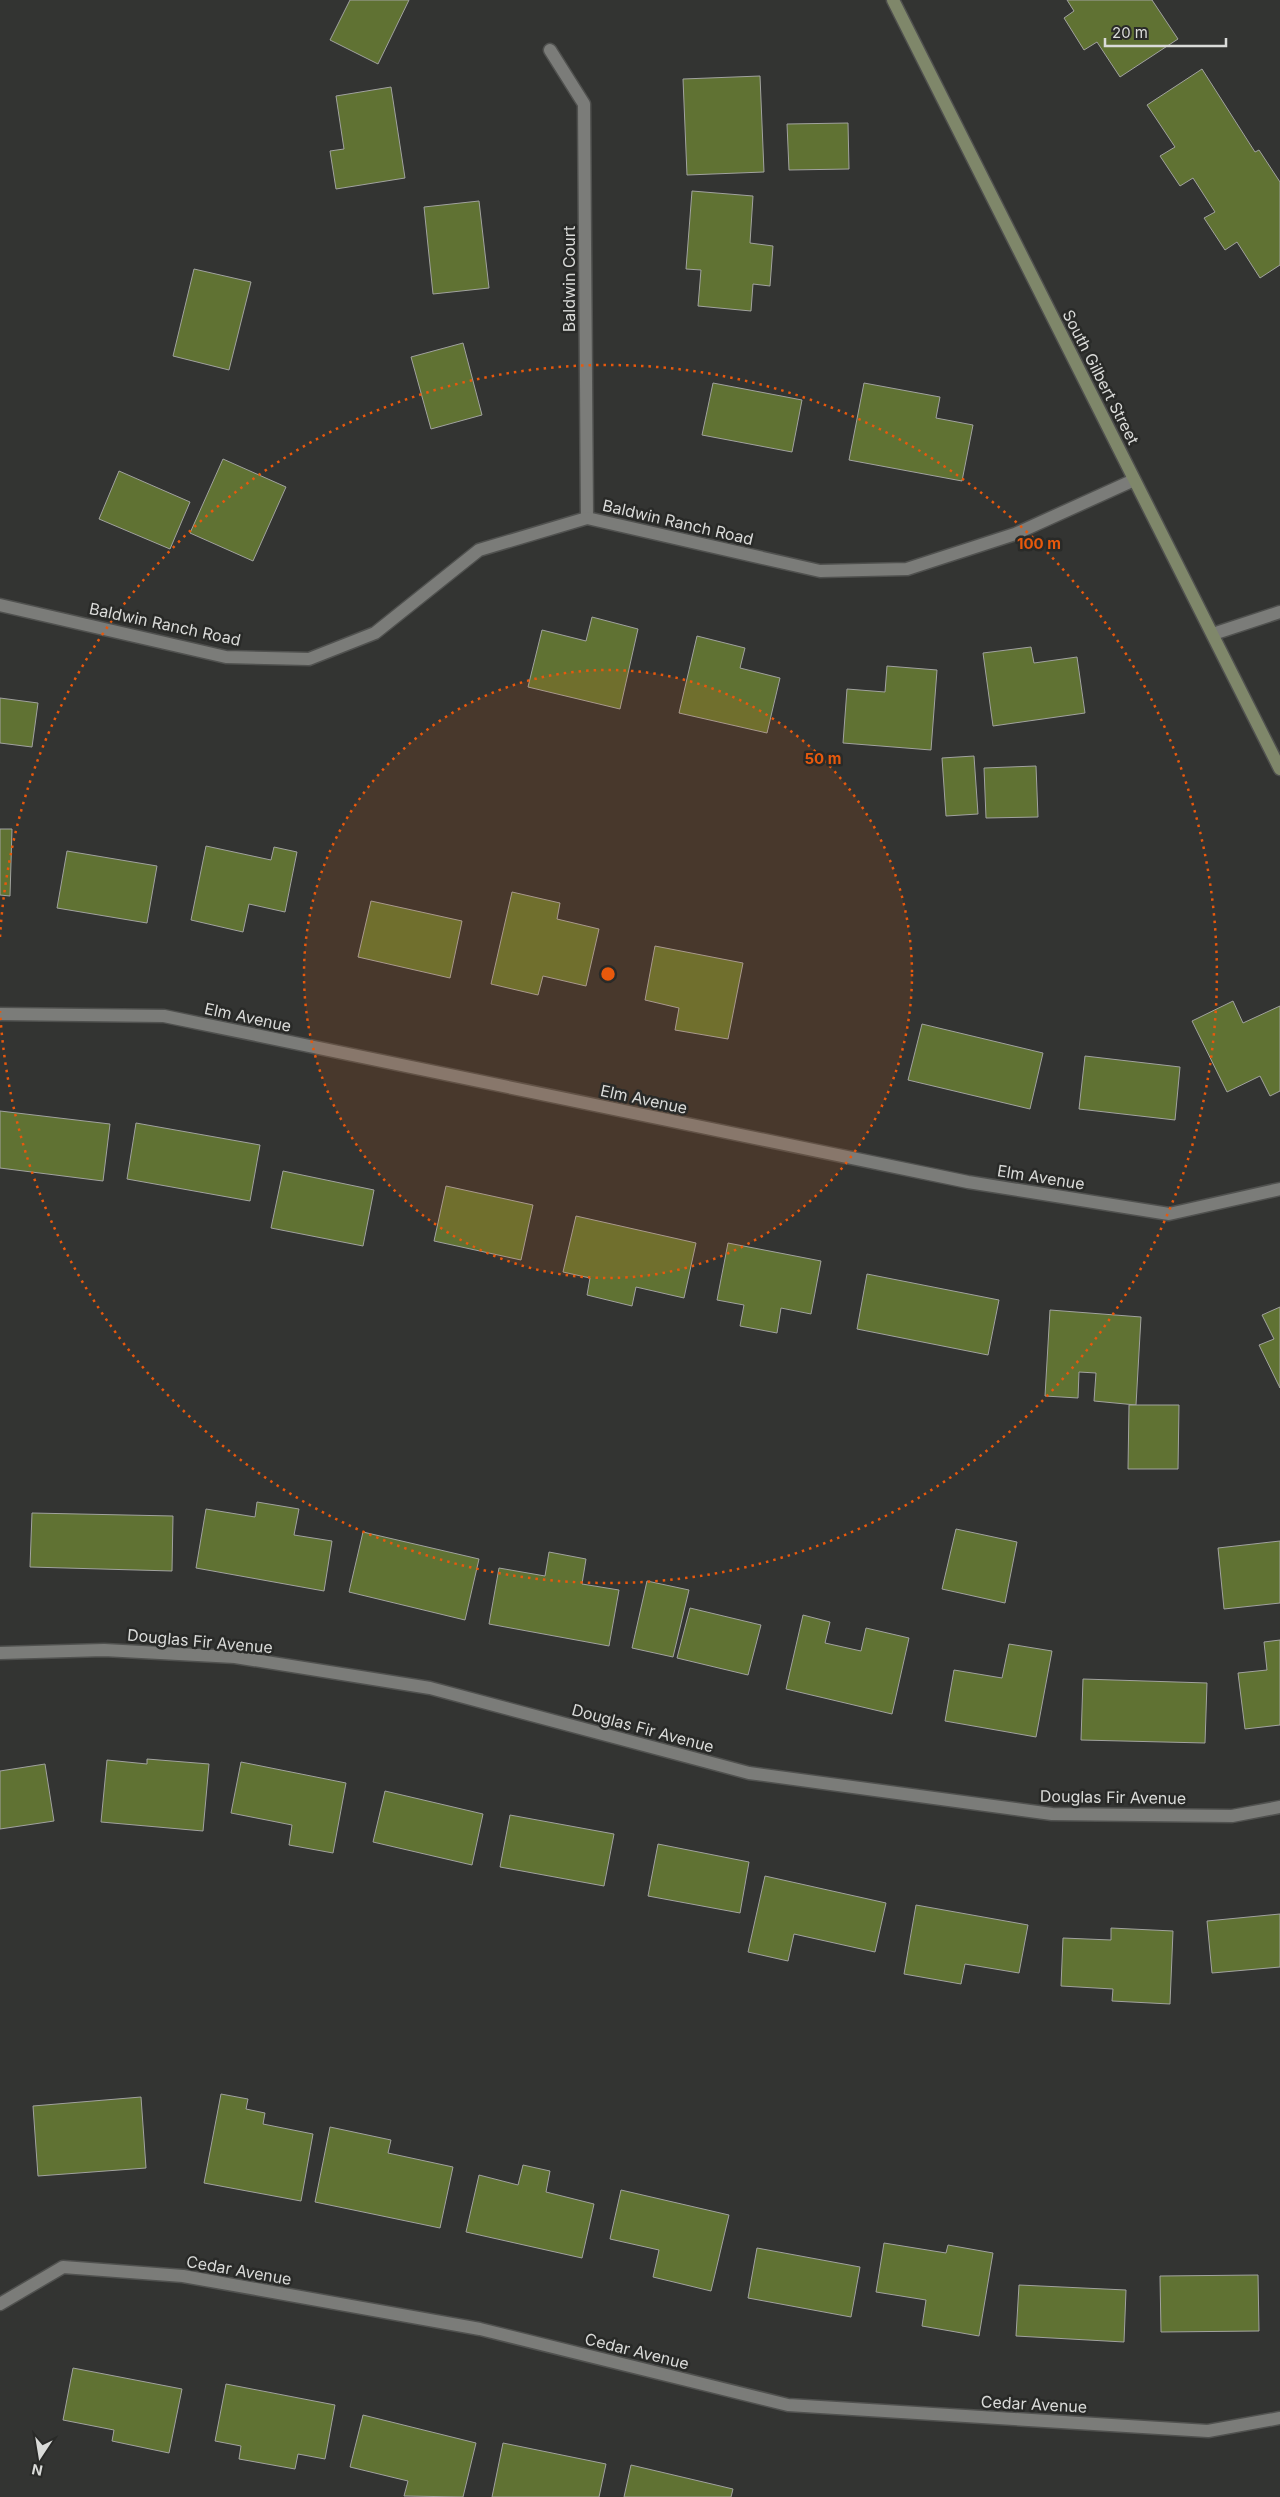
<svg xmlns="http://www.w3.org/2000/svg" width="1280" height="2497" viewBox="0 0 1280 2497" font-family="Inter,sans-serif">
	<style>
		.building { fill: #607233; stroke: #a1a29f }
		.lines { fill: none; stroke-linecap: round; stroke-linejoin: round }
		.lane-casing { stroke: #50514f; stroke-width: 15 }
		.street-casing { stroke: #50514f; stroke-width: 15 }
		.secondary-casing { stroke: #50514f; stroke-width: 15 }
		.lane { stroke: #7b7c79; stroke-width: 12 }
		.street { stroke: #7b7c79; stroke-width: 12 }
		.secondary { stroke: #7f876a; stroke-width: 12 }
		.ring { fill: none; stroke: #e8590c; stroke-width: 2.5; stroke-dasharray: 2.5 5 }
		.labels { text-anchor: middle; stroke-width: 5; stroke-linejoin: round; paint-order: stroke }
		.street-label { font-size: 16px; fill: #dadbd9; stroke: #292a28 }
		.centre { fill: #e8590c; stroke: #292a28; stroke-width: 2.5 }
		.ring-label { font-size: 15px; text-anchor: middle; font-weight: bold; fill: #e8590c; stroke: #292a28; stroke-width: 5; stroke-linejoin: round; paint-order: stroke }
	</style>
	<rect width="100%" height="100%" fill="#333432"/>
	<g class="building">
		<polygon points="350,0 409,0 378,64 330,40"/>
		<polygon points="1067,0 1152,0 1178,39 1120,77 1097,42 1084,50 1064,18 1074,11"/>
		<polygon points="1202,69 1255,152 1259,150 1280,182 1280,265 1260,278 1237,242 1225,250 1204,218 1215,212 1193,178 1180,186 1160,156 1175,147 1147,105"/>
		<polygon points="760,76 764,172 687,175 683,79"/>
		<polygon points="391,87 405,178 336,189 330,151 344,149 336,96"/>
		<polygon points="848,123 849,169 789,170 787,124"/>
		<polygon points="692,191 753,196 750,243 773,246 770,286 753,284 751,311 698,306 701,270 686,269"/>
		<polygon points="479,201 489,288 433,294 424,207"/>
		<polygon points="194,269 251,282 229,370 173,356"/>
		<polygon points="463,343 482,415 431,429 411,357"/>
		<polygon points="713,383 802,400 792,452 702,435"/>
		<polygon points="864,383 940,397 936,418 973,425 962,481 849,460"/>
		<polygon points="223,459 286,487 253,561 190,533"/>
		<polygon points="119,471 190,502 170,549 99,519"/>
		<polygon points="592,617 638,629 620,709 528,687 542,630 586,641"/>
		<polygon points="697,636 745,648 740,668 780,678 767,733 679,713"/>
		<polygon points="1031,647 1034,663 1077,657 1085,713 993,726 983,653"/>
		<polygon points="887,666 937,670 931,750 843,743 847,689 885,692"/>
		<polygon points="0,698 38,703 32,747 0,743"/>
		<polygon points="974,756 978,814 946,816 942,758"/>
		<polygon points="1036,766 1038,817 986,818 984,768"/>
		<polygon points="0,829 12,829 10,896 0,895"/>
		<polygon points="206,846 271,860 274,847 297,852 285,912 249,904 243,932 191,920"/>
		<polygon points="67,851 157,866 147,923 57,908"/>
		<polygon points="512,892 560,903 557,919 599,929 586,986 543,976 538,995 491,984"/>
		<polygon points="371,901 462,921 450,978 358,957"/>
		<polygon points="655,946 743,963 728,1039 675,1030 679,1008 645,1000"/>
		<polygon points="1233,1001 1243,1023 1280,1006 1280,1091 1270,1096 1260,1076 1227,1092 1192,1021"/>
		<polygon points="922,1024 1043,1053 1030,1109 908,1080"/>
		<polygon points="1085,1056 1180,1067 1175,1120 1079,1109"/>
		<polygon points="0,1111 110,1124 103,1181 0,1168"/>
		<polygon points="136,1123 260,1145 250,1201 127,1179"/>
		<polygon points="283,1171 374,1190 363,1246 271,1228"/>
		<polygon points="446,1186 533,1205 521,1260 434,1241"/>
		<polygon points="576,1216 696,1243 684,1298 636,1287 632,1306 587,1295 590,1278 563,1272"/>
		<polygon points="728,1243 821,1261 811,1314 781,1308 777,1333 740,1326 744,1305 717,1300"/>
		<polygon points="867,1274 999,1300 988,1355 857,1329"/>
		<polygon points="1280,1307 1280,1388 1259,1345 1274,1339 1262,1315"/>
		<polygon points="1050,1310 1141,1317 1136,1405 1094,1401 1096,1373 1079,1372 1078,1398 1045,1396"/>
		<polygon points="1129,1405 1179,1405 1178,1469 1128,1469"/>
		<polygon points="257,1502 299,1509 294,1535 332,1541 324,1591 196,1568 206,1509 255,1517"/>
		<polygon points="32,1513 173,1516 172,1571 30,1567"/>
		<polygon points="956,1529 1017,1542 1005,1603 942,1589"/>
		<polygon points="363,1532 479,1559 465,1620 349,1592"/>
		<polygon points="1280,1541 1280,1603 1224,1609 1218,1548"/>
		<polygon points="549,1552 586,1559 582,1584 619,1590 609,1646 489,1624 499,1568 545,1576"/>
		<polygon points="647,1581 689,1590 673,1657 632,1648"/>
		<polygon points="690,1608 761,1625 748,1675 677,1658"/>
		<polygon points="803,1615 830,1622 825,1643 861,1651 866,1628 909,1638 892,1714 786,1689"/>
		<polygon points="1280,1640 1280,1725 1245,1729 1238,1673 1267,1670 1264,1642"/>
		<polygon points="1009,1644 1052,1651 1036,1737 945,1721 954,1670 1002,1678"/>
		<polygon points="1083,1679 1207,1683 1205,1743 1081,1740"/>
		<polygon points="147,1759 209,1764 203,1831 101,1822 107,1760 147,1764"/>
		<polygon points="241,1762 346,1783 333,1853 289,1845 292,1825 231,1813"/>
		<polygon points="45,1764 54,1821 0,1829 0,1771"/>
		<polygon points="385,1791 483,1814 472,1865 373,1842"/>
		<polygon points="510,1815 614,1834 604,1886 500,1867"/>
		<polygon points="658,1844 749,1862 740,1913 648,1896"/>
		<polygon points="765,1876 886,1903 875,1952 794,1934 788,1961 748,1952"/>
		<polygon points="916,1905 1028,1925 1019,1973 965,1964 961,1984 904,1974"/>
		<polygon points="1280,1914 1280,1967 1212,1973 1207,1921"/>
		<polygon points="1111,1928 1173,1931 1170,2004 1112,2001 1113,1989 1061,1986 1063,1938 1111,1940"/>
		<polygon points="221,2094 248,2099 246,2109 265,2113 263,2124 313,2134 301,2201 204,2183"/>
		<polygon points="141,2097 146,2168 38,2176 33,2106"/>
		<polygon points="330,2127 391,2140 388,2153 453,2167 440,2228 315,2202"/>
		<polygon points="523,2165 550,2171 546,2192 594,2204 582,2258 466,2232 479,2175 518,2185"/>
		<polygon points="621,2190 729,2215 711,2291 653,2277 659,2250 610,2239"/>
		<polygon points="884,2243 946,2253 948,2245 993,2253 979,2336 922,2326 926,2300 876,2292"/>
		<polygon points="757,2248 860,2267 851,2317 748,2298"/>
		<polygon points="1258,2275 1259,2331 1161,2332 1160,2276"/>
		<polygon points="1019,2285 1126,2290 1124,2342 1016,2336"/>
		<polygon points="73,2368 182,2389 169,2453 112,2441 114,2430 63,2420"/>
		<polygon points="226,2384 335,2405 325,2459 298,2454 295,2469 239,2459 241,2446 215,2441"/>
		<polygon points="363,2415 476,2443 463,2497 404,2496 408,2481 350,2467"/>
		<polygon points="503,2443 606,2464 599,2497 492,2497"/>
		<polygon points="631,2465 733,2489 731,2497 624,2497"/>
	</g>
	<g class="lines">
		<defs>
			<polyline id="lane" points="1213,634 1280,612"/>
			<g id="street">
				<polyline points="550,50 584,104 587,518"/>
				<polyline points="0,605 226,657 309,659 375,633 479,550 587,518 820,571 907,569 1015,534 1134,480"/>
				<polyline points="0,1014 164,1016 968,1182 1169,1214 1280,1189"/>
				<polyline points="0,1653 104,1650 235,1657 430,1688 749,1773 1052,1814 1232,1816 1280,1807"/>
				<polyline points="0,2304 63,2267 183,2276 480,2329 788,2405 1208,2431 1280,2418"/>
			</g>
			<polyline id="secondary" points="893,0 1280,769"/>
		</defs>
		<use href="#lane" class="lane-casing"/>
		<use href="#street" class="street-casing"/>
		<use href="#secondary" class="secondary-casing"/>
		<use href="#lane" class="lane"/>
		<use href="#street" class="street"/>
		<use href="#secondary" class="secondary"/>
	</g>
	<circle cx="608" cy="974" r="304" fill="#e8590c" fill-opacity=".12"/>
	<g class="ring">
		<circle cx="608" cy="974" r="304"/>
		<path d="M0 937A609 609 0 1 1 0 1011"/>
	</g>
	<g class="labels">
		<g class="street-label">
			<text transform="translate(569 279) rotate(-90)" y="6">Baldwin Court</text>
			<text transform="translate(1101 377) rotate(63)" y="6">South Gilbert Street</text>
			<text transform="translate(678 522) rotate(13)" y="6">Baldwin Ranch Road</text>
			<text transform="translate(165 624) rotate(12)" y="6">Baldwin Ranch Road</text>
			<text transform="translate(248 1017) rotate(12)" y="6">Elm Avenue</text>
			<text transform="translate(644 1099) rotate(12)" y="6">Elm Avenue</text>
			<text transform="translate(1041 1177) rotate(9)" y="6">Elm Avenue</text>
			<text transform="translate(200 1641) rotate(5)" y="6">Douglas Fir Avenue</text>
			<text transform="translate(643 1728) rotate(15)" y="6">Douglas Fir Avenue</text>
			<text transform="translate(1113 1797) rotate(1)" y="6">Douglas Fir Avenue</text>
			<text transform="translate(239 2270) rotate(10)" y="6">Cedar Avenue</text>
			<text transform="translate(637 2351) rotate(14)" y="6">Cedar Avenue</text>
			<text transform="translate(1034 2404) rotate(3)" y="6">Cedar Avenue</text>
		</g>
	</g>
	<circle cx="608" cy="974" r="8" class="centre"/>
	<g class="ring-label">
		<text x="1039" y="549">100 m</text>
		<text x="823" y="764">50 m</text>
	</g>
	<g transform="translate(40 2457) rotate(192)" stroke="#292a28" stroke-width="4" paint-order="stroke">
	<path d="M0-4L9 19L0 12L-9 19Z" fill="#dadbd9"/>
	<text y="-8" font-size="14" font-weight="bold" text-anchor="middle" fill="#dadbd9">N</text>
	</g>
	<path d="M1105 38v8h121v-8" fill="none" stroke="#dadbd9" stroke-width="2.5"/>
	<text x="1112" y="38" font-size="15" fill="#dadbd9" stroke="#292a28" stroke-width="4" paint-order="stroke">20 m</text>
</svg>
